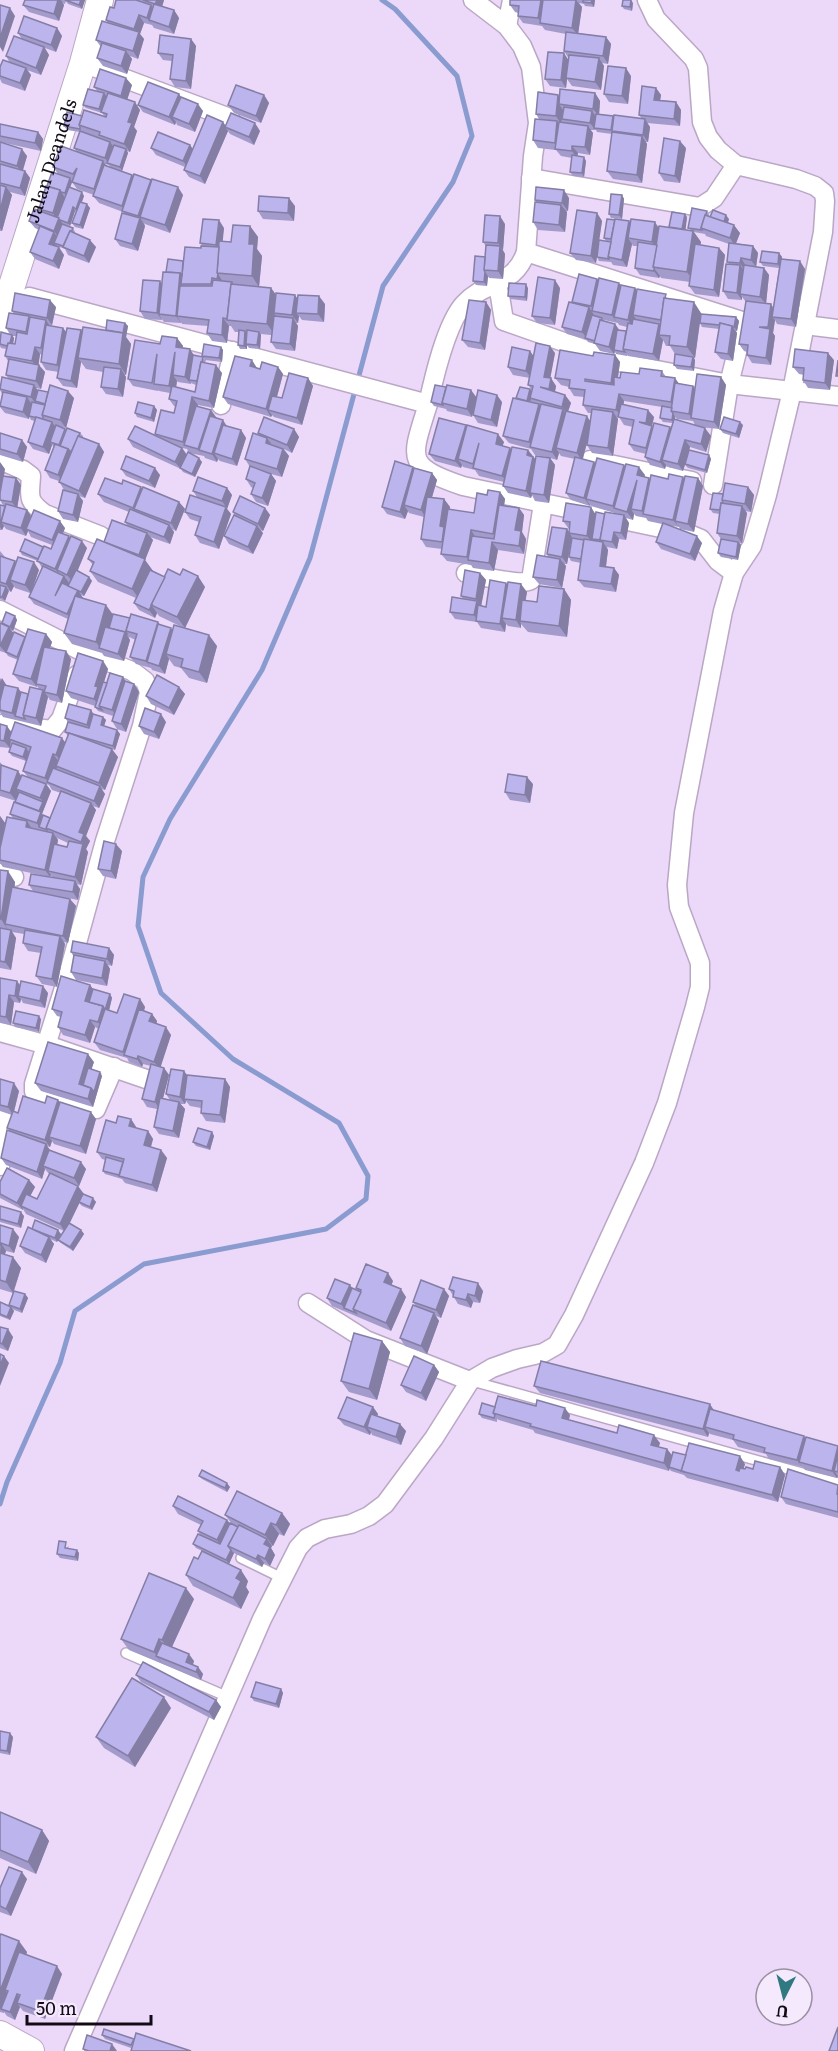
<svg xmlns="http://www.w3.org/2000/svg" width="838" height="2051" viewBox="0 0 838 2051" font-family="Literata,serif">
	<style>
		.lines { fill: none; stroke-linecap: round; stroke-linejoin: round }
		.stream { stroke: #899bcf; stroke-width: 5 }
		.lane-casing { stroke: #baa7c5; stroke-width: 12 }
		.street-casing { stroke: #baa7c5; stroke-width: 21 }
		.secondary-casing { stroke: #baa7c5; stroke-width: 28 }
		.lane { stroke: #fff; stroke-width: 9 }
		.street { stroke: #fff; stroke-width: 18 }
		.secondary { stroke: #fff; stroke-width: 26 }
		.wall { fill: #a29bcb; fill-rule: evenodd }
		.shaded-wall { fill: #847ea5 }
		.building { fill: #bcb4ec; stroke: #847ea5; stroke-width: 1.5 }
		.labels { text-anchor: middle; stroke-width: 4.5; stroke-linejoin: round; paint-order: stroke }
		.street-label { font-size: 18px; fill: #120b16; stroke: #f5e9fd }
	</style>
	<rect width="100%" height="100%" fill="#ecd8f9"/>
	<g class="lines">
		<polyline class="stream" points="0,1504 7,1482 60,1363 75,1311 144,1264 326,1229 366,1199 368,1176 339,1123 233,1059 161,993 138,926 143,877 170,819 262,670 310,558 383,286 453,182 472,136 457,76 395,9 382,0"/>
		<defs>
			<g id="lane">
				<polyline points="472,1381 838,1483"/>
				<polyline points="241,1558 284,1579"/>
				<polyline points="126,1653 228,1697"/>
			</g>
			<g id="street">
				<polyline points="507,26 512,0"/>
				<polyline points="83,63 230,118"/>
				<polyline points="531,178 700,207 714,198 736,165"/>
				<polyline points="526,252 742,321 743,328 729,384 713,485"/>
				<polyline points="496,283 500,296 504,321 626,364 729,384 838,396"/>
				<path d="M29,297L428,404C411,459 404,466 463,486L689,534L701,539L718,561L734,573"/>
				<polyline points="805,325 838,329"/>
				<path d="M428,404C434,377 446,324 464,304C487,279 514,287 526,252L533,156L538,123L531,67L522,46L507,26L473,0"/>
				<polyline points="221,405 233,351"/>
				<path d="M0,460L23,470L31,476C30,496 26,500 45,514L101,536"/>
				<polyline points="590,460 692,481"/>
				<path d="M466,573C480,575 520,587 531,580L543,504"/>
				<path d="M0,610L85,653L132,671L145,681L149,692L142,726L105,841L69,972L34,1084V1091C49,1103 77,1107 96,1109L114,1067"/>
				<polyline points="2,724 52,730 61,719 77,675"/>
				<polyline points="0,873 14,877"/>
				<polyline points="0,1032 47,1045 146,1079"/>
				<polyline points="0,1119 6,1122 0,1166"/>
				<polyline points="308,1303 366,1340 470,1381"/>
				<polyline points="74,2051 262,1619 298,1548 307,1538 325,1529 351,1524 369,1516 385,1504 434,1438 470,1381 492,1368 517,1359 543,1353 557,1345 574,1315 644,1163 667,1103 695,1007 700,987 700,963 679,907 677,885 684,813 723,611 734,573 752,546 767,495 792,391 823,232 825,201 824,193 815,186 796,179 736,165 718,150 708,137 702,122 698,68 694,59 656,19 647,0"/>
			</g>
			<g id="secondary">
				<path id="s1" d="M0,323L83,63L100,0"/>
				<polyline points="0,2034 31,2051"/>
			</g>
		</defs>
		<use href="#lane" class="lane-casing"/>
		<use href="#street" class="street-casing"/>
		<use href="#secondary" class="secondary-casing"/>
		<use href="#lane" class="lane"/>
		<use href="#street" class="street"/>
		<use href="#secondary" class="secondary"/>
	</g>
	<g class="wall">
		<polygon points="25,0 85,0 82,9 68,4 66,1 65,4 63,3 64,5 59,21 29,12 23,5"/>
		<polygon points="116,0 164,0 162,6 174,10 179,18 174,34 154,28 152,25 144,23 140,34 144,39 138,59 130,56 132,59 127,74 103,66 97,58 101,47 96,40 107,22 106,20 114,8"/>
		<polygon points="510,0 595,0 594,7 585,6 584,4 579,3 582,7 578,33 606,37 611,44 608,64 602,63 604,66 601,90 572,86 567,79 566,88 550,86 545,79 569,60 569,59 564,51 566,34 545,30 542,26 523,23 518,16 518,13 515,12 510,5"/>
		<polygon points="633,3 632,11 624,9 622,6"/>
		<polygon points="57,28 62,36 56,52 45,48 49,55 41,75 27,70 31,75 25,91 2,83 0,79 0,67 10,63 6,56 22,39 18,33"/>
		<polygon points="191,39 196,46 191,89 175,87 170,79 172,61 163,60 158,53"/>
		<polygon points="631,76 628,104 609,102 604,94"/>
		<polygon points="132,85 127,100 140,110 134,127 137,131 130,152 127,151 128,153 122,171 110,167 109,165 105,164 107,166 132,175 134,177 151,180 152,181 183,195 170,233 145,224 144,223 145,226 138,251 120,246 115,239 125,214 123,212 99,203 93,196 94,195 77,189 72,182 70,188 84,196 82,202 90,208 83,229 75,227 72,223 76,212 75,211 70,226 63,224 73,228 75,232 75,233 96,247 89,263 68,255 65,249 57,246 64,255 59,269 35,259 30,252 39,230 35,228 29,221 40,211 39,209 47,186 58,174 53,167 77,152 74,148 80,132 67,130 64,126 82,116 105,117 102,113 86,108 83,105 98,92 94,87"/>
		<polygon points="656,88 661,95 660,100 676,102 681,110 680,126 647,123 650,127 648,142 646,142 647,144 642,183 613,179 607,171 612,134 597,132 596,130 590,130 593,133 590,155 578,153 577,156 586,161 584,177 573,176 570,172 572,158 561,156 556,150 538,148 533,140 539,119 536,114 560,96 595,93 600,101 599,115 614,118 642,119 639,115"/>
		<polygon points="179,94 181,97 203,111 195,132 177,125 176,122 175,125 143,112 138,105"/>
		<polygon points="264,95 269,103 261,123 234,113 228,105"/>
		<polygon points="223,122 225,125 260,131 254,145 230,134 228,131 205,184 189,177 184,170 185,167 156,155 151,148 190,145 193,149"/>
		<polygon points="0,124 38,132 43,139 41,151 0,142"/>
		<polygon points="0,142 27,156 23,170 25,171 30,178 25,196 10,192 12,195 2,231 0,231"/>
		<polygon points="686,148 680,183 664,181 659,173"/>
		<polygon points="622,195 624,199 622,219 611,218 609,214"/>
		<polygon points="569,198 568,211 566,211 567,212 565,232 538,230 533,222 536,202 535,200"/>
		<polygon points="295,206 294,221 263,219 258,211"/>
		<polygon points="707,211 709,215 709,217 729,219 728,223 740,233 736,243 753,246 758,253 756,267 764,268 769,275 766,303 773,308 779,268 763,266 760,262 779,253 782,257 782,259 805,269 796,327 777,324 775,320 773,333 775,336 771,365 752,363 747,355 747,352 744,351 739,344 746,302 742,297 742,300 728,299 723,291 729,264 727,262 729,244 706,236 705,234 694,232 701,242 700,245 719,248 725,255 719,297 695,294 689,286 690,282 661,278 660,276 659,278 640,275 635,268 638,246 633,246 632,244 627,267 613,265 611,262 599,261 597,257 596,263 576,260 570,253 597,213 602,221 598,246 606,241 604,238 630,223 659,228 669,227 687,217 685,230 691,230 688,228"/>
		<polygon points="505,224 503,250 505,254 503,279 489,278 488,276 487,286 476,285 473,281 485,257 486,246 483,242"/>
		<polygon points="250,226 258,237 257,249 262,256 259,287 271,288 276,295 325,304 324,322 302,320 299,316 298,323 296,323 298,326 295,351 276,349 271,342 271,335 261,334 261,335 260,349 249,348 247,345 247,349 240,349 238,345 239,332 235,332 231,326 229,326 227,343 212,341 207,333 208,326 182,324 181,322 181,323 164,322 162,319 162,320 145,319 140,311 160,281 162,284 166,272 201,248 202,246 200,243 224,228 222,241 231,242"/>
		<path d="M597,279L599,280L635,288L637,291L668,298L701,313V314L736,317L739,321L737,331H736L737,333L733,361L721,359L715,352L719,329L702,327L700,323L695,358H694L695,360L694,371L677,369L674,365L675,354L670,346H666L663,340L659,361L628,356V355L627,356L616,354L615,352L614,354L600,351L595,344L588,342L586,339L567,334L562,327L573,303L572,302ZM604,320L618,323L619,325L627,327L626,331L619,330L615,324L605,322Z"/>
		<polygon points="528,288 527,301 511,299 508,296"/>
		<polygon points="560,288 555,325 537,323 532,316"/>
		<polygon points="486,302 491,310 485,350 468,347 462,340"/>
		<path d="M56,307L52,325H49L50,326L63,328L66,332L81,330L82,332L106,330L125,323L128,326L126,337L131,344L126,375H124L126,377L123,397L106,394L101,387L103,372L86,369L81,362L77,388L63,386L57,378L59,372L46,370L41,362L42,355L40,354L38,365L45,372L41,389L36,388L38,391L74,398L66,428L57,426L65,429L66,430L80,433L83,436V438L99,444L104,452L85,498L79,496L83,501L78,522L63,519L58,511L71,492L64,490L59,481L50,478L45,470L54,447L52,445L49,454L33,449L28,442L35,421L31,420L29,416V419L5,413L0,407L2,394L0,390V385L8,378L6,375L8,361L5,356L6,349L1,348L0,346V338L10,334L6,328L14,314L12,311ZM12,336H17L15,344H13L14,338Z"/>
		<path d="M177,338L183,346L182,348L194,355L206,360L205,363L222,373L214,408L198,405L197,406L216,417L227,426L241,430L246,438L237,466L220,461L218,459L217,462L205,458L204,456L189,453L187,449L182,448L187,455L202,462L195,477L183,472L181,469L133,447L128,439L155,435L174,413L176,407L174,406L169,399L170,393L159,391L158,390V391L133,386L128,379L160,344ZM177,381L178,382L191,384V383L196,385L195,392L176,387Z"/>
		<polygon points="221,347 223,350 222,362 205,360 202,356"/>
		<path d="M555,353L550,378L556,386L555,392L565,395L571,403L568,412L590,421L591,413H588L583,405L584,397L574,396L569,388V387L561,385L555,378L593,356L615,355L620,362L618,378H620L662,371L666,377L678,383L695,389L721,377L726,385L719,429L700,427L711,436L706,452L690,447L689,450L709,455L711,459L707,473L688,468L685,465L683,471L668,467L666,465L665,469L650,465L645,457L646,454L634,451L629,444L633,427L624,425L619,417H616L618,419L613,456L592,453L587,445V443L583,459L594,462L595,463L624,465L625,467L645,475L644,477L649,478L650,480L698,478L703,486L694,532L680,529L679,527L667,525L702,543L695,561L661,549L656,542L662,524L648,521L646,518L636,516L634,514L633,520L626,518L629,523L626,540L619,539L617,549L607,547L608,550L606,567L614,568L619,575L616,592L584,587L578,580L581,563L571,561L569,557L573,538L572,537L567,564H564L566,566L562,588L539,584L533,577L548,557L547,554L567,529L569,532V529L563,521L595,513L618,514L591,506L590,505V506L571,500L566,493L575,459L561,456L559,453L557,460L550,458L555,465L549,503L535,501L532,495L531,498L508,493L503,486L504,482L479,476L475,470L463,467L462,465L461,468L435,461L429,454L467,427L504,442L502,446L511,449L528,450L536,460L547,457L535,455L531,449L509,443L503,436L516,398L530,389L532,392V390L528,385L530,378L513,375L508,367L534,356ZM624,401L662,407L660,418L663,422L673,423L671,429L670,427H653L652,426L654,417L623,405ZM675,417L677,419L693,421L695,425L675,420Z"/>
		<polygon points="834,360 830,390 808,388 803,380 804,375 799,374 793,367"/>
		<polygon points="278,367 283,374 277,397 282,398 308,378 313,386 302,425 274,417 272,415 271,417 228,404 223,397 257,368 260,369"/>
		<polygon points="446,387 471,390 472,417 447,411 446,409 434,406 431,402"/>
		<polygon points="502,402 497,427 478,423 473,415"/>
		<polygon points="154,406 157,410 154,422 137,417 135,413"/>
		<polygon points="743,425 739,438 723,433 720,429"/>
		<polygon points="294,429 299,437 292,453 284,449 289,456 282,477 271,474 276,481 268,506 256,502 251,494 253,488 251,487 246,479 250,467 245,459 259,435 258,433"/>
		<polygon points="0,433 22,440 27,447 23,462 0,455"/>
		<polygon points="414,468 432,473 437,480 432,497 444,499 450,507 449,510 474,513 487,495 500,492 505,499 504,505 519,508 524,515 522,532 526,539 524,554 498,550 494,571 473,568 471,565 447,561 441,554 442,549 426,547 421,539 424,517 409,513 408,511 405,519 387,514 382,507"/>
		<polygon points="5,469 4,476 16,478 21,485 17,507 27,510 31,516 65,528 63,534 87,548 77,571 89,577 92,581 84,596 81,595 83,598 113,614 160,625 173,630 184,628 159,616 157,613 155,618 139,610 134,603 136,598 98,582 90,571 93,565 88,559 104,542 128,526 125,522 129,512 104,502 98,494 122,484 142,489 179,502 185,509 176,531 172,529 174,532 170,544 150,537 153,540 145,560 153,571 165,577 205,587 185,628 217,646 207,683 189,678 181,668 174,666 169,659 165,674 152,670 151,668 136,664 130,657 136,640 131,638 130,637 129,638 128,637 130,640 124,661 104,656 102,653 72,644 64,633 68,619 34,604 29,597 30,593 15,588 14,586 11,592 8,590 5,601 0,599 0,551 5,557 16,563 39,570 31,592 42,568 38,561 22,555 20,551 43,547 51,549 52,545 31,537 28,531 26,536 6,529 4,526 2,530 0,530 0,505 3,505 0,500"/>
		<polygon points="121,469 160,475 155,488 126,476"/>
		<polygon points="748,487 754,495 751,512 745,511 747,513 742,543 740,543 741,545 738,560 721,557 718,553 721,539 717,533 720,514 713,513 710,509 723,494"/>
		<polygon points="227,488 232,495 227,509 231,514 219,549 200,543 195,535 199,522 190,519 185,512 197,497 193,491"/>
		<polygon points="265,508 270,515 263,531 260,530 263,533 253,554 229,544 224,536 235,516 233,512"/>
		<polygon points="480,573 486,580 481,606 486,607 508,584 527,592 525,601 537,602 564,589 571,600 567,637 528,632 521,624 521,628 508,626 506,624 505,632 481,628 477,622 455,619 450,612 463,599 461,596"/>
		<polygon points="15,616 17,620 13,631 11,630 14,634 25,637 46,634 52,642 50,648 66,651 71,659 62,703 50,700 48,697 41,726 3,717 0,712 0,678 6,685 18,688 21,692 28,694 39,689 37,686 37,687 19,681 13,674 18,660 8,656 6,653 0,651 0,623 2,624"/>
		<polygon points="103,661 108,669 104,682 107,683 123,677 126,682 134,684 139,692 126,732 117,729 112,721 113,716 98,711 95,707 95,706 71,698 66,691"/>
		<polygon points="179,687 185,694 174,715 151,704 146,696"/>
		<path d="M91,710L93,714L103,717L106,720L104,726L117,730L120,734L115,750L108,748L118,757L105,790L101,789L105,794L99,808L93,806L96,810L86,836L90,841L86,849L88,852L81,885L76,884L80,889L78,900L68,898L76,906L68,943L64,942L65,944L57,987L42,984L36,976L41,953L28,951L23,943L24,934L12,932L16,938L11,970L0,968V870L15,882V887L33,891L29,885L52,878L51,875L50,877L3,867L0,863V816L5,823L13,818L10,814L16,803V801L0,796V762L3,766L18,771L21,776L28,777L23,771L30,752L26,761L12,756L9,752L12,743L11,741L10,748L0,747V724L12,732L65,743L68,736L65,732L68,722L65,718ZM46,784L49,785L52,790L61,793L50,818L43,815L42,814L51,791ZM57,838L68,843L67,847L57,845L58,840Z"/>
		<polygon points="166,722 159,739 144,734 139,726"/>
		<polygon points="533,784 530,803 510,800 505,792"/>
		<polygon points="122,851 116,879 103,876 98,869"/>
		<polygon points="109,948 114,955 112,966 108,965 110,969 107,986 76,980 71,972 74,957 71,952"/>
		<polygon points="0,978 20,986 48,993 45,1008 23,1003 21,999 20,1003 14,1002 11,1025 1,1023 0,1022"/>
		<polygon points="90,985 93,989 110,994 112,998 109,1011 117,1013 140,999 145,1007 144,1011 152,1014 157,1021 156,1024 171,1035 160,1067 164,1068 169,1075 163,1098 170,1100 166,1094 184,1071 187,1076 225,1079 230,1087 225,1123 206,1121 201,1113 201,1108 190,1106 186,1101 185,1104 180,1104 185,1109 179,1138 159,1134 154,1127 157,1109 147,1107 142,1099 151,1066 143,1064 142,1067 129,1062 127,1058 100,1050 94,1042 99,1029 95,1027 90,1043 63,1035 58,1027 61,1017 57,1016 52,1009"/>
		<polygon points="41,1019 39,1032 15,1027 13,1023"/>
		<polygon points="94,1062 91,1069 102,1076 93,1107 41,1091 35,1083"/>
		<polygon points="0,1079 19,1091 14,1112 18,1113 45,1103 58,1100 60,1102 96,1119 86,1154 54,1144 52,1141 50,1147 47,1146 50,1150 86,1169 79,1186 68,1181 84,1194 96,1202 92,1210 82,1206 79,1203 70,1223 81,1230 84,1234 73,1251 61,1243 58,1240 64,1231 26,1214 23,1209 23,1210 0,1198 0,1182 29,1180 35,1187 30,1196 37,1199 49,1174 45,1169 42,1179 6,1165 1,1158 9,1130 7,1128 12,1115 0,1111"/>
		<polygon points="131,1119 136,1127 136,1128 148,1131 153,1139 151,1147 161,1150 167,1158 157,1192 125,1183 122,1179 105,1174 103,1171 106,1160 102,1159 97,1152 116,1123"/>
		<polygon points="212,1132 214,1136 210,1150 196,1146 193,1142"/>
		<polygon points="0,1206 24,1216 21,1228 0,1222"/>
		<polygon points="0,1225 19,1237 14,1253 6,1251 5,1254 21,1268 14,1291 25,1294 28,1298 22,1313 12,1309 14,1311 10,1320 0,1316 0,1302 10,1307 9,1305 13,1293 0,1289"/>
		<polygon points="33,1230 61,1234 57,1242 50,1239 54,1244 46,1263 25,1253 20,1246"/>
		<polygon points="393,1281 391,1286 406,1297 391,1331 332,1306 327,1298 350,1285 352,1288 358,1291 356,1288"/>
		<polygon points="444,1289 449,1296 441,1318 436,1316 439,1321 427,1354 405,1346 400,1338 416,1306 413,1302"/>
		<polygon points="449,1289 483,1291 480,1303 473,1302 471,1308 458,1304"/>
		<polygon points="0,1327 13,1337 8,1351 0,1348"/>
		<polygon points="382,1341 390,1352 377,1400 349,1392 341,1381"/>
		<polygon points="434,1365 439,1372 426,1401 406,1392 401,1385"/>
		<polygon points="534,1386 714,1410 804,1436 805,1439 838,1446 838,1477 837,1476 837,1478 805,1470 803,1467 769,1459 766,1454 738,1447 733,1440 710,1434 709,1433 708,1437 540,1393"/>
		<polygon points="373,1407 378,1414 377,1416 406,1431 401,1445 372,1435 371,1432 370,1435 344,1425 338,1418"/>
		<polygon points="495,1407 570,1415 569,1420 617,1433 660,1443 658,1447 667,1449 672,1455 686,1455 745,1464 743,1469 780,1467 785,1475 778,1502 687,1478 684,1475 671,1471 669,1468 669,1471 535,1433 533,1430 499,1420 497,1419 497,1422 482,1418 479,1414"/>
		<polygon points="199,1476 230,1487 227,1492 202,1479"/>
		<polygon points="838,1485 838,1518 786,1504 781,1497"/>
		<polygon points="173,1506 227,1520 230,1523 232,1524 225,1515 282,1513 290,1524 284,1536 279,1534 273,1546 270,1545 272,1546 271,1548 275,1555 270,1566 264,1563 262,1567 234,1553 229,1564 196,1548 193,1544 200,1535 198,1531 201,1525 178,1514"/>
		<polygon points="69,1546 68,1548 79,1553 78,1561 60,1558 57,1554"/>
		<polygon points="186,1575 248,1581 246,1587 249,1592 241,1609 193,1586"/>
		<polygon points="194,1599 172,1647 194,1661 193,1665 198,1667 203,1674 201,1680 129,1650 121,1639"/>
		<polygon points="136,1675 216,1700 221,1707 214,1720 141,1682"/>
		<polygon points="281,1689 283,1693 279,1708 254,1701 251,1697"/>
		<polygon points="171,1708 135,1767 104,1748 96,1737"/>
		<polygon points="0,1731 13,1737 10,1755 0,1753"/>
		<polygon points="0,1812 42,1830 49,1841 36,1874 0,1858"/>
		<polygon points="27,1879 11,1916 0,1912 0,1888"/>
		<polygon points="0,1936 27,1952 26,1955 62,1974 45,2019 23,2011 20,2007 15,2020 7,2016 4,2012 4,2013 0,2012"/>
		<polygon points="102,2035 134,2039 131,2048 105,2039"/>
	</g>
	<g class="shaded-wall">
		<polygon points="58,0 61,0 64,5 59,21 54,14"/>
		<polygon points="81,0 85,0 82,9 79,5"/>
		<polygon points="157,0 164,0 161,11 155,4"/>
		<polygon points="541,0 545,0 542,23 538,18"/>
		<polygon points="576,0 582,7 578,35 572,28"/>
		<polygon points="592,0 595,0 594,7 591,3"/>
		<polygon points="631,0 633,3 632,11 630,7"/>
		<polygon points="151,5 156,12 149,20 152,25 147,18"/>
		<polygon points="10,8 15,16 3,52 0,47 0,38"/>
		<polygon points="174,10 179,18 174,34 169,27"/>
		<polygon points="139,15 144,23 140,34 144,39 138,59 133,51 138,34 134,29"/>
		<polygon points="57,28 62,36 56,52 51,45"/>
		<polygon points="606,37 611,44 608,64 603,56"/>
		<polygon points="191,39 196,46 191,89 186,81"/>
		<polygon points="44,47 49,55 41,75 36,68"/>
		<polygon points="126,51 132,59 127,74 121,66"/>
		<polygon points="564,53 569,61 566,88 561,80"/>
		<polygon points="599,58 604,66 601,90 595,82"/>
		<polygon points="26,68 31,75 25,91 20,83"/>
		<polygon points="626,68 631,76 628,104 622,96"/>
		<polygon points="126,78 132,85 126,103 121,96"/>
		<polygon points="656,88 661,95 659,107 654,100"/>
		<polygon points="104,93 107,97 102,113 99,109"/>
		<polygon points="595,93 600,101 599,116 593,109"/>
		<polygon points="179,94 184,102 172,117 176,122 175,125 169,117"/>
		<polygon points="264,95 269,103 261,123 256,116"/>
		<polygon points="558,95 564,102 559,104 563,110 561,124 556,116"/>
		<polygon points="135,102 140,110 134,127 137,131 130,152 124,144 128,122"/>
		<polygon points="676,102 681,110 680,126 674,119"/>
		<polygon points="198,104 203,111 195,132 189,124"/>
		<polygon points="592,111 597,118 594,128 590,123"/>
		<polygon points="645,119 650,127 648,142 643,135"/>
		<polygon points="557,121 562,129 560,150 555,143"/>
		<polygon points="223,122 227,128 225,127 228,131 205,184 200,176"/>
		<polygon points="255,123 260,131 254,145 249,137"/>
		<polygon points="588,126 593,133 590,155 585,147"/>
		<polygon points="38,132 43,139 41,151 35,143"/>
		<polygon points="642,136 647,144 642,183 637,175"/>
		<polygon points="680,141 686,148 680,183 675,176"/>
		<polygon points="110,142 115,149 108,163 105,158"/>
		<polygon points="190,145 195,153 189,169 183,161"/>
		<polygon points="572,146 578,153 577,158 572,151"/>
		<polygon points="22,149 27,156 22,173 17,166"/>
		<polygon points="126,149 128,153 122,171 120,167"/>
		<polygon points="584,157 586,161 584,177 582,173"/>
		<polygon points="103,161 108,169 99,197 94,189"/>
		<polygon points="25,171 30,178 25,196 20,188"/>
		<polygon points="132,175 138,183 127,213 122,206"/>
		<polygon points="70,178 72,182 67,197 65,193"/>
		<polygon points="151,180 156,187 140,217 144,224 138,216"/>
		<polygon points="6,187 12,195 2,231 0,228 0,211"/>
		<polygon points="178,187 183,195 170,233 165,225"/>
		<polygon points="60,190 65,198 56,219 53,213"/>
		<polygon points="564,190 569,198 568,211 562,203"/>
		<polygon points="82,192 84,196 78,212 76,209"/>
		<polygon points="622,195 624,199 622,219 619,215"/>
		<polygon points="289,198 295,206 294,221 288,213"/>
		<polygon points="87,204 90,208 83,229 80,225"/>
		<polygon points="561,205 567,212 565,232 559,225"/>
		<polygon points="73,207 75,211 70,226 68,223"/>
		<polygon points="597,213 602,221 596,263 591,256"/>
		<polygon points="685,214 687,217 685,235 682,231"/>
		<polygon points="726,215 729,219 726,227 724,223"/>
		<polygon points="500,216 505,224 503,250 498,243"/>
		<polygon points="59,218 64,226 59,238 54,231"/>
		<polygon points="140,218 145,226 138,251 132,244"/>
		<polygon points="219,220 224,228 222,249 220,251 216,245"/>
		<polygon points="629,221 634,229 628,238 632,244 627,267 622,260"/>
		<polygon points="655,222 660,230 657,249 652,242"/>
		<polygon points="734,225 740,233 735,246 730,238"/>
		<polygon points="250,226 258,237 257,249 262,256 259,287 252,276 249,244"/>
		<polygon points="693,231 701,242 695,283 687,272"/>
		<polygon points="54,232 59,240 54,243 57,246 55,251 49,244"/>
		<polygon points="90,240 96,247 89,263 84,256"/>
		<polygon points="500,246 505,254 503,279 498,271"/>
		<polygon points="753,246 758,253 756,267 751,260"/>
		<polygon points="59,247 64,255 59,269 53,261"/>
		<polygon points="719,248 725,255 719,297 714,290"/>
		<polygon points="779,253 782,257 780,268 778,264"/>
		<polygon points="741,258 746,266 745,271 740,263"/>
		<polygon points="800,261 805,269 796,327 791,319"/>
		<polygon points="740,265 746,273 740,294 742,297 742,300 737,293"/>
		<polygon points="654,268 660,276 659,278 654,271"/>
		<polygon points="764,268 769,275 766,304 760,297"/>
		<polygon points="485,272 488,276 487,286 484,282"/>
		<polygon points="180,273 186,281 181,284 185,290 177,316 181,323 176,316"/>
		<polygon points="218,274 223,282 223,286 217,279"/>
		<polygon points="597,279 603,286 595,312 591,306"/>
		<polygon points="555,280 560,288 555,325 550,318"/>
		<polygon points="160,281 165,289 159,314 162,320 157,313"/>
		<polygon points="619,283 625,290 614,317 617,323 612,315"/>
		<polygon points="526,284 528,288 527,301 525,297"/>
		<polygon points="271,288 279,299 274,313 277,318 275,335 267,324"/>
		<polygon points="635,288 641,296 633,315 636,319 634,328 628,320"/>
		<polygon points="295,295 300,302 296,313 299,316 298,323 292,315"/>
		<polygon points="319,296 325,304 324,322 318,314"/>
		<polygon points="50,300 56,307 52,325 47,318"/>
		<polygon points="486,302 491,310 485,350 480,343"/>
		<polygon points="694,302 701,313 695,358 687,347"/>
		<polygon points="771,304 776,312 772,317 775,320 773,333 775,336 771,365 766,358 770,330 768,327"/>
		<polygon points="589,307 594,315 588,340 582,332"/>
		<polygon points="736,317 739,321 737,331 734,327"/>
		<polygon points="223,318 229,326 227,343 222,335"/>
		<polygon points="293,318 298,326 295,351 290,344"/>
		<polygon points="46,320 51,328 46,355 41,348"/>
		<polygon points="125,323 128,326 126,337 131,344 126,375 119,364"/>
		<polygon points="615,324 620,331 614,350 615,352 614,354 609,347"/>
		<polygon points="659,324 664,331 659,335 663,340 659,361 653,354"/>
		<polygon points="732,326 737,333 733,361 728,354"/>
		<polygon points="63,328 68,335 63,372 57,365"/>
		<polygon points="81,330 86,338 78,358 81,362 77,388 71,381"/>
		<polygon points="245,331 248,334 246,344 247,345 247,349 244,346"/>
		<polygon points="259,332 261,335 260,349 257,345"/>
		<polygon points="12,335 14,338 12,350 9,346"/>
		<polygon points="177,338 183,346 181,354 176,347"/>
		<polygon points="550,346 555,353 549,385 544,377"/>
		<polygon points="35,347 40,354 38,369 32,361"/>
		<polygon points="221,347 223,350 222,362 219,358"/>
		<polygon points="190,349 195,357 189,380 191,384 185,377"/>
		<polygon points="530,351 535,358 531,378 526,371"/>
		<polygon points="175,352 173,375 177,381 175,394 169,386"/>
		<polygon points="828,353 834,360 830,390 825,383"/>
		<polygon points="615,355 620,362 616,390 611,383"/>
		<polygon points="693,357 695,360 694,371 691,367"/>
		<polygon points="252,360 257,368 250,366"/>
		<polygon points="39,365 45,372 41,389 36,381"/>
		<polygon points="216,365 222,373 214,408 209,401"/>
		<polygon points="278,367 283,374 273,411 268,410 272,415 271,417 266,409"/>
		<polygon points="121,369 126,377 123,397 118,389"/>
		<polygon points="721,377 726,385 719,429 714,422"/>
		<polygon points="308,378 313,386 302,425 297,418"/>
		<polygon points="551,378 556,386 554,396 549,389"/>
		<polygon points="675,378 680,385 676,410 671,402"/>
		<polygon points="34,385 39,392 35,401 36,404 31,397"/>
		<polygon points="693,386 698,393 692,419 689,414"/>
		<polygon points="530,389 533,393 530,398 531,399 529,406 526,402"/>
		<polygon points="471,390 477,398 472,417 467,409"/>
		<polygon points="68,391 74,398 66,428 60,420"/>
		<polygon points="619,394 624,401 622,417 616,410"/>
		<polygon points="497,395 502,402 497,427 491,420"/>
		<polygon points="565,395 571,403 567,414 562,407"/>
		<polygon points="27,397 32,405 29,419 23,412"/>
		<polygon points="192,397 198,405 189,447 185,445 183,442"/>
		<polygon points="539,404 544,411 534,448 529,442"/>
		<polygon points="154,406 157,410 154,422 151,418"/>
		<polygon points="563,409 568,417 556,448 559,453 557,460 552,452"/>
		<polygon points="211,410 216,417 205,452 199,450 203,457 198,449"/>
		<polygon points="648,410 654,417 652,426 657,433 651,456 646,448 651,429 646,423"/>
		<polygon points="613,412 618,419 613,456 608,448"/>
		<polygon points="673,413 675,417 674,424 672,420"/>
		<polygon points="587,416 592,424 582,461 577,453"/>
		<polygon points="223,420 228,428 214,453 218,459 217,462 212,454"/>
		<polygon points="52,422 57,429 50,442 52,445 49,454 43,447"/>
		<polygon points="740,422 743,425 739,438 736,434"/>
		<polygon points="466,425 471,432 458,459 462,465 461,468 455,461"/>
		<polygon points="670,427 675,435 662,460 666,465 665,469 660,462"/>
		<polygon points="705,428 711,436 706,452 701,444"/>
		<polygon points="294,429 299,437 292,453 287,445"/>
		<polygon points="241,430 246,438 237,466 232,459"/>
		<polygon points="498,434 504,442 501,451 496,444"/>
		<polygon points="267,438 272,445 266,443"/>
		<polygon points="22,440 27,447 23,462 17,454"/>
		<polygon points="685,440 690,447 683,471 678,464"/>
		<polygon points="99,444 104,452 85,498 79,491"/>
		<polygon points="182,448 187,455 181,469 175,462"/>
		<polygon points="510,448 516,456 508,483 502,476"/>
		<polygon points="68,449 74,457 63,483 58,475"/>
		<polygon points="283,449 289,456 282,477 277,469"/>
		<polygon points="528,450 539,464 530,493 532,495 531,498 526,491 527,455"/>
		<polygon points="709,455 711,459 707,473 705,470"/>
		<polygon points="199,458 202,462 195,477 192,474"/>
		<polygon points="550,458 555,465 549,503 544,495"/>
		<polygon points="0,462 5,469 1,495 0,494"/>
		<polygon points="594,462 600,470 586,499 590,505 590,506 584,498"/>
		<polygon points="624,465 629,472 615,509 613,506"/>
		<polygon points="413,467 418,474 404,505 408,511 405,519 400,512"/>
		<polygon points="639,467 645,475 642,483 637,475"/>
		<polygon points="155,468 160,475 155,488 149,481"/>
		<polygon points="432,473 437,480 426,518 421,510"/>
		<polygon points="271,474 276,481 268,506 262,498"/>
		<polygon points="683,477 688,484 675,521 679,527 673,520"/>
		<polygon points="16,478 21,485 17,509 12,502"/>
		<polygon points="649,478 654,485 644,514 642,511"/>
		<polygon points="698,478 703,486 694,532 688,524"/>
		<polygon points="637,480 631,509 634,514 633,520 627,512"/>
		<polygon points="141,487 146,495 134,509 138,516 133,508"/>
		<polygon points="748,487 754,495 751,512 745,504"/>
		<polygon points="227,488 232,495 227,509 231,514 219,549 214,542 226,507 222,501"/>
		<polygon points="500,492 505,499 499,541 493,534"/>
		<polygon points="78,494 83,501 78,522 73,515"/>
		<polygon points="444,499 450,507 446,530 447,550 442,542 440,526"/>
		<polygon points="179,502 185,509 176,531 171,523"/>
		<polygon points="742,506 747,513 742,543 737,536"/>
		<polygon points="591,507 596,515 592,539 593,541 593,543 587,536"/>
		<polygon points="265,508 270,515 263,531 258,524"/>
		<polygon points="519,508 524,515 522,532 526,539 524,554 519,546 515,530"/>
		<polygon points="27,510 32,518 26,529 28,531 26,536 21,528"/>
		<polygon points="624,515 629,523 626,540 621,533"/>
		<polygon points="60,521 65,528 57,547 52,540"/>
		<polygon points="1,522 4,526 2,530 0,527"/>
		<polygon points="169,525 174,532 170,544 164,537"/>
		<polygon points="257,526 263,533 253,554 248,547"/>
		<polygon points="567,529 572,537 567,564 562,557"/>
		<polygon points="471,530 476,538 469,560 467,557"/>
		<polygon points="614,532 619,539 617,549 612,542"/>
		<polygon points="147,533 153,540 145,560 153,571 140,600 132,589 144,561 139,555"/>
		<polygon points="69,536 74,544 57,570 61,576 55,569"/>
		<polygon points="697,536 702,543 695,561 690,554"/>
		<polygon points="82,541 87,548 73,582 67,575"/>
		<polygon points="492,542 498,550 494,571 489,563"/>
		<polygon points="603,542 608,550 605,573 600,566"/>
		<polygon points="738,542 741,545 738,560 736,557"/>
		<polygon points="560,559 566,566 562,588 557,580"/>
		<polygon points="15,561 20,569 10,580 14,586 11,592 6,584"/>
		<polygon points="34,562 39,570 31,593 25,585"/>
		<polygon points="614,568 619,575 616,592 611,584"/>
		<polygon points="480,573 486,580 481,607 476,599"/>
		<polygon points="64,576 69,583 60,604 55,596"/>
		<polygon points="198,576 205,587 185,628 177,617"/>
		<polygon points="89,577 92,581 84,596 81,592"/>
		<polygon points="506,583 512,590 502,618 506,624 505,632 500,624"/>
		<polygon points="521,584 527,592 522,622 520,621 521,624 521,628 516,620"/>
		<polygon points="6,587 9,591 5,601 2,597"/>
		<polygon points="564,589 571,600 567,637 559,626"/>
		<polygon points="78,590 83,598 73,621 67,614"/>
		<polygon points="477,601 482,608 478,621 474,615"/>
		<polygon points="106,605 114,616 100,648 96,642"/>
		<polygon points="152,606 157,613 155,618 149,610"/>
		<polygon points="15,616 17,620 13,631 10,627"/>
		<polygon points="158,622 163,629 147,662 151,669 146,661"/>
		<polygon points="9,627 14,634 6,653 0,646"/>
		<polygon points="171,628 176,636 166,654 169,659 165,674 159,666"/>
		<polygon points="125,632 130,640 124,661 118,654"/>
		<polygon points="46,634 52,642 37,685 36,684 37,687 31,679"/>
		<polygon points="209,635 217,646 207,683 199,672"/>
		<polygon points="66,651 71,659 62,703 57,695"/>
		<polygon points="103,661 108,669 101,692 99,707 94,699 95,686"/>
		<polygon points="123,677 128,685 118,718 112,710"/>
		<polygon points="2,678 7,686 0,703 0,682"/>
		<polygon points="134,684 139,692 126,732 121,724"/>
		<polygon points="179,687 185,694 174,715 169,708"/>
		<polygon points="18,688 23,695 15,716 12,713"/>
		<polygon points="43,690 48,697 41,726 36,718"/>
		<polygon points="91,710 96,718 92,732 87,725"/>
		<polygon points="161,714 166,722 159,739 154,732"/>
		<polygon points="103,717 106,720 103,729 101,725"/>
		<polygon points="7,726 12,733 9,739 11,741 10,748 4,741"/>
		<polygon points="117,730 120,734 115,750 113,746"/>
		<polygon points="62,738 68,746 62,763 56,755"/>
		<polygon points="26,748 29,752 26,761 23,757"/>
		<polygon points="112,749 118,757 105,790 99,783"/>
		<polygon points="53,754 59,762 51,784 49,783 45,778"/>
		<polygon points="18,771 23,779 16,789 19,792 16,801 10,793"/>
		<polygon points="527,777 533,784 530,803 525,795"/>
		<polygon points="46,784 51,791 42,814 46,819 39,827 37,823 39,811 43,802 40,798"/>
		<polygon points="100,786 105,794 99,808 94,801"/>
		<polygon points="91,803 96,810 86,836 90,841 86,849 88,852 81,885 75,877 83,844 81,842 79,832"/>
		<polygon points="0,816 5,823 0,849"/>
		<polygon points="27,821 32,829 26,827"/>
		<polygon points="53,833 58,840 52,872 48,871 51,875 50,877 45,870"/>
		<polygon points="116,844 122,851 116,879 111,871"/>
		<polygon points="8,871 15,882 9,925 5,924 8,930 1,919"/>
		<polygon points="75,881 80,889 78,900 73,892"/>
		<polygon points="70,899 76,906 68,943 63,936"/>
		<polygon points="11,930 16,938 11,970 5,962"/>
		<polygon points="60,936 65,944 57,987 52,979"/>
		<polygon points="109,948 114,955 112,966 107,959"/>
		<polygon points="105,961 110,969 107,986 102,978"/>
		<polygon points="17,981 22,988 18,996 21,999 20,1003 15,996"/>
		<polygon points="90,985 95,992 88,1005 85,1001"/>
		<polygon points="43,986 48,993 45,1008 40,1001"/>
		<polygon points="110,994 112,998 108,1014 105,1010"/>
		<polygon points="9,995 14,1002 11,1025 6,1017"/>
		<polygon points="140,999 145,1007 129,1057 126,1055 123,1052"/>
		<polygon points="103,1006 108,1014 103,1030 98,1022"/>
		<polygon points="152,1014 157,1021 155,1029 149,1021"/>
		<polygon points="39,1016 41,1019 39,1032 36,1028"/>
		<polygon points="90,1020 95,1027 90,1043 85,1035"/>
		<polygon points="166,1027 171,1035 160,1069 154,1062"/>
		<polygon points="88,1054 94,1062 85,1089 79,1084"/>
		<polygon points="138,1056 143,1064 142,1067 137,1059"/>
		<polygon points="164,1068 169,1075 160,1110 155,1102"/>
		<polygon points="184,1071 190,1079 184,1099 186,1101 185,1104 180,1097"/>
		<polygon points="100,1072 102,1076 93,1107 88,1099 91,1088"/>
		<polygon points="225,1079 230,1087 225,1123 220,1115"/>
		<polygon points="14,1083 19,1091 13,1115 8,1107"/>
		<polygon points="58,1100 63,1107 49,1137 52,1141 50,1147 45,1140"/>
		<polygon points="179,1102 185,1109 179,1138 173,1131"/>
		<polygon points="91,1112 96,1119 86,1154 80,1146"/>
		<polygon points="131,1119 136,1127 134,1134 129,1126"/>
		<polygon points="148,1131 153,1139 149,1153 144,1145"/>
		<polygon points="212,1132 214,1136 210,1150 207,1147"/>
		<polygon points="46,1144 51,1152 43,1166 45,1169 42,1179 37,1172"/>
		<polygon points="161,1150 167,1158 157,1192 152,1185"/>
		<polygon points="81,1162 86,1169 79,1186 74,1178"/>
		<polygon points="29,1180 35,1187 24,1208 21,1206 23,1209 23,1210 17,1203"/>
		<polygon points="78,1186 84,1194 65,1232 60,1224"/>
		<polygon points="93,1198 96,1202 92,1210 90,1207"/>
		<polygon points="21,1212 24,1216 21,1228 18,1224"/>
		<polygon points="13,1229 19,1237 14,1253 9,1246"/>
		<polygon points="58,1230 61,1234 57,1242 55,1238"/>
		<polygon points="81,1230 84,1234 73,1251 70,1247"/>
		<polygon points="49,1237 54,1244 46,1263 41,1255"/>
		<polygon points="1,1243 6,1251 4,1257 0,1252"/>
		<polygon points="13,1257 21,1268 13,1293 6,1282"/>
		<polygon points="388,1273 393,1281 389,1290 384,1282"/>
		<polygon points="478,1283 483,1291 480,1303 475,1296"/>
		<polygon points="350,1285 355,1292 344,1308 341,1304"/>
		<polygon points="401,1289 406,1297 391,1331 386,1323"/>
		<polygon points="444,1289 449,1296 441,1318 436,1310"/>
		<polygon points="25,1294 28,1298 22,1313 20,1309"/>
		<polygon points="468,1294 473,1302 471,1308 466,1300"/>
		<polygon points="11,1307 14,1311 10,1320 7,1317"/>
		<polygon points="434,1313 439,1321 427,1354 421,1346"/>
		<polygon points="8,1329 13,1337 8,1351 2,1344"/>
		<polygon points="382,1341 390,1352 377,1400 369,1389"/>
		<polygon points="4,1356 9,1363 0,1386 0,1365"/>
		<polygon points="434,1365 439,1372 426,1401 421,1393"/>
		<polygon points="710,1404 715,1412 705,1427 709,1433 708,1437 703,1429"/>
		<polygon points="373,1407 378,1414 372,1429 367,1427 371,1432 370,1435 364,1427"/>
		<polygon points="565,1408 570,1415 567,1425 562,1418"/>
		<polygon points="400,1424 406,1431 401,1445 396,1437"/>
		<polygon points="654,1435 660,1443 657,1453 651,1445"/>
		<polygon points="804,1436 809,1444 799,1462 803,1468 797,1460"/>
		<polygon points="838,1446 838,1472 834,1471 838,1476 837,1478 832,1471"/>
		<polygon points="667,1449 673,1457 669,1471 664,1463"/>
		<polygon points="740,1456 745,1464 741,1478 736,1470"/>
		<polygon points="780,1467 785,1475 778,1502 772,1495"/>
		<polygon points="227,1483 230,1487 227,1492 225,1488"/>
		<polygon points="282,1513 290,1524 284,1536 276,1525"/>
		<polygon points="227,1520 232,1527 222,1548 217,1540"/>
		<polygon points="271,1523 279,1534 273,1546 265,1535"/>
		<polygon points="267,1539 272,1546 271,1548 275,1555 270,1566 265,1559 264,1544"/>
		<polygon points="77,1550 79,1553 78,1561 75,1557"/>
		<polygon points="231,1550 234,1553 229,1564 226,1560"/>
		<polygon points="258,1555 264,1563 262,1567 256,1559"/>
		<polygon points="241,1570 248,1581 246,1587 249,1592 241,1609 233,1598 236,1578"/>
		<polygon points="186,1588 194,1599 170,1651 162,1640"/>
		<polygon points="159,1639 167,1650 156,1656 162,1663 154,1652"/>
		<polygon points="189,1654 194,1661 191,1669 186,1662"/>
		<polygon points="198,1667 203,1674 201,1680 196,1672"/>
		<polygon points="281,1689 283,1693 279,1708 276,1704"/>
		<polygon points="164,1697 171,1708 135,1767 128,1756"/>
		<polygon points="216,1700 221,1707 214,1720 209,1712"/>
		<polygon points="10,1733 13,1737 10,1755 7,1751"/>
		<polygon points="42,1830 49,1841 36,1874 28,1862"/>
		<polygon points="22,1872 27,1879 11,1916 6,1909"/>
		<polygon points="19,1941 27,1952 11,1995 8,1991 5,1990 10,1997 1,2009 4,2013 0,2008 0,1991"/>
		<polygon points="57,1966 62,1974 45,2019 40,2011"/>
		<polygon points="17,1994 22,2002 17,2003 20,2007 15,2020 10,2012"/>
		<polygon points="112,2044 117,2051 110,2051"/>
	</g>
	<g class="building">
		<polygon points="25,0 58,0 54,14 23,5"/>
		<polygon points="65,0 81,0 79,5"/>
		<polygon points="116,0 136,0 151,5 147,18 139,15 134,29 106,20 110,7 114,8"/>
		<polygon points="143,0 157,0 155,4"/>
		<polygon points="510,0 541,0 538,18 518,16 519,6 510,5"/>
		<polygon points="543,0 576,0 572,28 540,23"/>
		<polygon points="583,0 592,0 591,3 583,2"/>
		<polygon points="623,0 631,0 630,7 622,6"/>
		<polygon points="154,4 174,10 169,27 149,20"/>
		<polygon points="0,5 10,8 0,38"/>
		<polygon points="24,16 57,28 51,45 18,33"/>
		<polygon points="102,21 139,32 133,51 96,40"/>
		<polygon points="566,32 606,37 603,56 564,51"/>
		<polygon points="160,35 191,39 186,81 170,79 173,55 158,53"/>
		<polygon points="14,36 44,47 36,68 6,56"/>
		<polygon points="102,43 126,51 121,66 97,58"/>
		<polygon points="548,52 564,53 561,80 545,79"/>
		<polygon points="569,55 599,58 595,82 566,78"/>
		<polygon points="3,60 26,68 20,83 0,76 0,67"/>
		<polygon points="608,66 626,68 622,96 604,94"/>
		<polygon points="100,69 126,78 121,96 94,87"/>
		<polygon points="148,82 179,94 169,117 138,105"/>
		<polygon points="236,85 264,95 256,116 228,105"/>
		<polygon points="642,86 656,88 654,100 676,102 674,119 639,115"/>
		<polygon points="88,89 104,93 99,109 83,105"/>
		<polygon points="560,89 595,93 593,109 559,104"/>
		<polygon points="538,92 558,95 556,116 536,114"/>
		<polygon points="108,93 135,102 128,122 132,123 124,144 99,135 100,132 79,125 84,110 106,117 107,114 101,112"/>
		<polygon points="181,97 198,104 189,124 172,117"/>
		<polygon points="564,107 592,111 590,123 562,119"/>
		<polygon points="67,112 82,116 79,125 80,127 80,129 64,126"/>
		<polygon points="231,113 255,123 249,137 225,127"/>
		<polygon points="596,114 613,116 611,130 594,128"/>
		<polygon points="207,115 223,122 200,176 184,170"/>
		<polygon points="614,115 645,119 643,135 612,131"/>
		<polygon points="535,119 557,121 555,143 533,140"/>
		<polygon points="559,122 588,126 585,147 572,146 572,151 555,149"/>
		<polygon points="0,124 38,132 35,143 0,136"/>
		<polygon points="80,131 110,142 105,158 74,148"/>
		<polygon points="158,132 190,145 183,161 151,148"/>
		<polygon points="612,132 642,136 637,175 607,171"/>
		<polygon points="664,138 680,141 675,176 659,173"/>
		<polygon points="0,142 22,149 17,166 0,161"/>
		<polygon points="114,145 126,149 120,167 107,163"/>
		<polygon points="61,146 103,161 94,189 72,182 77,168 73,174 53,167"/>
		<polygon points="572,155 584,157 582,173 570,172"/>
		<polygon points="0,164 25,171 20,188 0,183"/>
		<polygon points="104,165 132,175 122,206 93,196"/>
		<polygon points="52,172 70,178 65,193 61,192 60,190 47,186"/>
		<polygon points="134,174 151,180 138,216 122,211"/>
		<polygon points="152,179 178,187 165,225 140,217"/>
		<polygon points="0,185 6,187 0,211"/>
		<polygon points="46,186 60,190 53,213 39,209"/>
		<polygon points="69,187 82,192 76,209 73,207 68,223 60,220 57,218"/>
		<polygon points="536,187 564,190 562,203 535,200"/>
		<polygon points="611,194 622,195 619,215 609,214"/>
		<polygon points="259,196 289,198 288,213 258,211"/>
		<polygon points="80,202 87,204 80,225 72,223"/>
		<polygon points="535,202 561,205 559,225 533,222"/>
		<polygon points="692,208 707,211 701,228 702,230 688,228"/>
		<polygon points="34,209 59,218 54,231 29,221"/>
		<polygon points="577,210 597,213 591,256 570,253"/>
		<polygon points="713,210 726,215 724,222 710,217"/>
		<polygon points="672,212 685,214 682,229 669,227"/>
		<polygon points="122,213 140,218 132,244 115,239"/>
		<polygon points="485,215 500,216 498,243 483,242"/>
		<polygon points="705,215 734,225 730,238 701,228"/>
		<polygon points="203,219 219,220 216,245 200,243"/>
		<polygon points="607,219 615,220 611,239 604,238"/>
		<polygon points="615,219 629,221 622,260 608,257"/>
		<polygon points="631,219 655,222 652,242 628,238"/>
		<polygon points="62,224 73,228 71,232 70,231 63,246 54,243"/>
		<polygon points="233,225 250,226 249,244 254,244 252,276 217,273 219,241 231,242"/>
		<polygon points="40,226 54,232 49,244 59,247 53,261 30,252"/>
		<polygon points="659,226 693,231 687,272 653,267"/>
		<polygon points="70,231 90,240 84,256 63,247"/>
		<polygon points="599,240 611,242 608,257 609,257 609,259 597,257"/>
		<polygon points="638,242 657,245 653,267 654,267 654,271 635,268"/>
		<polygon points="729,243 753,246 751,260 741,258 740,263 727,262"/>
		<polygon points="695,244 719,248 714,290 689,286"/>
		<polygon points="486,245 500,246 498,271 484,270"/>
		<polygon points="201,246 219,247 217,273 218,274 217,279 212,278 211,284 181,284 185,247 201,248"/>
		<polygon points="762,251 779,253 778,264 760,262"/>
		<polygon points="475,256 485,257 484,270 485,272 484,282 473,281"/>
		<polygon points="168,259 183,261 182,275 180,273 166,272"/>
		<polygon points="781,259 800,261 791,319 772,317"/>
		<polygon points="726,264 740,265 737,293 723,291"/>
		<polygon points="744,265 764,268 760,297 740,294"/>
		<polygon points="163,272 180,273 176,316 159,314"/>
		<polygon points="579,274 597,279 591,306 572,302"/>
		<polygon points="538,277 555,280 550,318 532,316"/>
		<polygon points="599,278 619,283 612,315 592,311"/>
		<polygon points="143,280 160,281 157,313 140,311"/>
		<polygon points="213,280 232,282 232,284 231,284 227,319 223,318 222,335 207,333 209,320 177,316 180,286 212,286"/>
		<polygon points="509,283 526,284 525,297 508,296"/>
		<polygon points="231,284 271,288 267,324 227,320"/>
		<polygon points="621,285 635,288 628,320 614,317"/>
		<polygon points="637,289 666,294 665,298 664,298 661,320 633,315"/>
		<polygon points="15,293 50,300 47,318 12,311"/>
		<polygon points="276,293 295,295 292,315 274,313"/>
		<polygon points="298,295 319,296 318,314 296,313"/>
		<polygon points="664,298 694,302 687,347 669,345 670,336 659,335"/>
		<polygon points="469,300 486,302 480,343 462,340"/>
		<polygon points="746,301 771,304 768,327 759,327 770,329 766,358 747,355 748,345 739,344"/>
		<polygon points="569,302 589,307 582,332 562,327"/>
		<polygon points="9,313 29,316 26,332 6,328"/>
		<polygon points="701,314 736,317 734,327 732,327 732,326 720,323 719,325 700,323"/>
		<polygon points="592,315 602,318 601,321 600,320 595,341 585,338"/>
		<polygon points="274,316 293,318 290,344 271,342"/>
		<polygon points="30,317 46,320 41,348 35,347 32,361 5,356 8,343 15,344 17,332 27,334"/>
		<polygon points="633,319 659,324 653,354 623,349 628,323 632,324"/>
		<polygon points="107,320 125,323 123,333 106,330"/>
		<polygon points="600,320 615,324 609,347 594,343"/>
		<polygon points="720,323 732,326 728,354 715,352"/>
		<polygon points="46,325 63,328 57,365 41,362"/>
		<polygon points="83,327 123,333 119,364 78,358"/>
		<polygon points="67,328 81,330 71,381 57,378"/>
		<polygon points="239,330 245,331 244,346 238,345"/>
		<polygon points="247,330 259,332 257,345 246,344"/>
		<polygon points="617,330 626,331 623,349 625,352 614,350"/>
		<polygon points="1,332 12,335 10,343 8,343 7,346 0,344"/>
		<polygon points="162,336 177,338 176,347 190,349 185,377 173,375 175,352 169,386 154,384 157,354 152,383 128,379 135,340 160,344"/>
		<polygon points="536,343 550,346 544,377 551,378 549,389 540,387 565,395 562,407 530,398 533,386 528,385"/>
		<polygon points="204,344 221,347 219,358 202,356"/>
		<polygon points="512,347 530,351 526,371 508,367"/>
		<polygon points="795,349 828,353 825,383 803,380 804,368 793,367"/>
		<polygon points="560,350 593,356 594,352 615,355 611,383 585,379 585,381 614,385 614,377 620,378 621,372 639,374 640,368 662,371 661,376 675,378 671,402 619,394 616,410 583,405 585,390 569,388 570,380 555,378"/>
		<polygon points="675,354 693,357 691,367 674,365"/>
		<polygon points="193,355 203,357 202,362 201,362 197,381 189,380"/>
		<polygon points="235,356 252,360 250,366 260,369 262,362 278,367 266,409 223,397"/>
		<polygon points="9,359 39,365 36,381 6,375"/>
		<polygon points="838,360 838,376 836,376"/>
		<polygon points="201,362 216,365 209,401 192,397 183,442 155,434 161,410 174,413 177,401 169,399 172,386 195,392"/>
		<polygon points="104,367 121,369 118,389 101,387"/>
		<polygon points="289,373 308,378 297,418 268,410 272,396 282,398"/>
		<polygon points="697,374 721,377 714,422 691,418"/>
		<polygon points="2,377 34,385 31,397 0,389"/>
		<polygon points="675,383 693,386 689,414 671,411"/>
		<polygon points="50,385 68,391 60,420 42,415"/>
		<polygon points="435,385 446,387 442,403 443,404 443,405 431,402"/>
		<polygon points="447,385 471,390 467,409 442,403"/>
		<polygon points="520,387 530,389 527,401 516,398"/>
		<polygon points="38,390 48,392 45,404 35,401"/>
		<polygon points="478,390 497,395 491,420 473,415"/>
		<polygon points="3,392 27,397 23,412 0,406"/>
		<polygon points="513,398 539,404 529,442 503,436"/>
		<polygon points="32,402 45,405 42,415 43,417 43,419 29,416"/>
		<polygon points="138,402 154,406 151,418 135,413"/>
		<polygon points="541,404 563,409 552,452 530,447"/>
		<polygon points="621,404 648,410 646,423 639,422 652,426 646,448 629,444 634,420 618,417"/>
		<polygon points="196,406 211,410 198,449 184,445"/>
		<polygon points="662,406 672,408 671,411 673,413 672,420 660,418"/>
		<polygon points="592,409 613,412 608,448 587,445"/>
		<polygon points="566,411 587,416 577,453 556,448"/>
		<polygon points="210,416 223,420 212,454 199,450"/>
		<polygon points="36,417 52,422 43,447 28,442"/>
		<polygon points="264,417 294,429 287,445 258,433"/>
		<polygon points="724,417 740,422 736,434 720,429"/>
		<polygon points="439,418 466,425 455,461 429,454"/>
		<polygon points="674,419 705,428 701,444 685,440 678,464 662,460"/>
		<polygon points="654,423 670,427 660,462 645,457"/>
		<polygon points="56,425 65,429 59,445 50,442"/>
		<polygon points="223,425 241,430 232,459 214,453"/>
		<polygon points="467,425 498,434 496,444 510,448 502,476 473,468 479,443 473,464 458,459"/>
		<polygon points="135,426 182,448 175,462 128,439"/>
		<polygon points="67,428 80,433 71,452 68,449 60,446"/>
		<polygon points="0,433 22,440 17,454 0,449"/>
		<polygon points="253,433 267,438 266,443 283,449 277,469 245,459"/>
		<polygon points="78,436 99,444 79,491 59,482"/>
		<polygon points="55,444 68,449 58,475 45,470"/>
		<polygon points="512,447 528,450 527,455 533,457 526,491 503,486"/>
		<polygon points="689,450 709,455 705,470 685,464"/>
		<polygon points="188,452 199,458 192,474 180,468"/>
		<polygon points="126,456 155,468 149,481 121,469"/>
		<polygon points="536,456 550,458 544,495 530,493"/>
		<polygon points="575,457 594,462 584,498 566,493"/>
		<polygon points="597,458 624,465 613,506 586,499"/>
		<polygon points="395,461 413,467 400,512 382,507"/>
		<polygon points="626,464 639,467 637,475 649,478 642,511 631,509 637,480 627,512 614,508"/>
		<polygon points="250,466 271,474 262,498 251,494 255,483 246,479"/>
		<polygon points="414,468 432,473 421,510 404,505"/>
		<polygon points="669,474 683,477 673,520 643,514 651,475 668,479"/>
		<polygon points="3,476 16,478 12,502 0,500 0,493"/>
		<polygon points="685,476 698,478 688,524 675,521"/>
		<polygon points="198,477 227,488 222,501 193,491"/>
		<polygon points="105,478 122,484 123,480 141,487 133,508 98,494"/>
		<polygon points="725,483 748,487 745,504 722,500"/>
		<polygon points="143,487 179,502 171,523 134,509"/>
		<polygon points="63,490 78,494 73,515 58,511"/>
		<polygon points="488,490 500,492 493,534 471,530 467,557 441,554 448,509 474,513 477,493 487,495"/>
		<polygon points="713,493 723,494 722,500 723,503 721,503 720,510 710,509"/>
		<polygon points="190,495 226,507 214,542 195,535 201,517 185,512"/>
		<polygon points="240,496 265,508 258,524 233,512"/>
		<polygon points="427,497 444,499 440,526 444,527 442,542 421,539"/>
		<polygon points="566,503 591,507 587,536 569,533 570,522 563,521"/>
		<polygon points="721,503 742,506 737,536 717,533"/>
		<polygon points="6,504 27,510 21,528 1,522"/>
		<polygon points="0,505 5,506 0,525"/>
		<polygon points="499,505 519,508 515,530 521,531 519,546 492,542 489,563 468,560 472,536 494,539"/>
		<polygon points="130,509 169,525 164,537 125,522"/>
		<polygon points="34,510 60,521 52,540 26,529"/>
		<polygon points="596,512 605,514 600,540 602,540 592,539"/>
		<polygon points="605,512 624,515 621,533 614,532 612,542 600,540"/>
		<polygon points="234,515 257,526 248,547 224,536"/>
		<polygon points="112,520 147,533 139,555 104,542"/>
		<polygon points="663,523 697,536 690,554 656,542"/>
		<polygon points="552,527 567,529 562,557 547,554"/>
		<polygon points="58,532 69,536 55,569 37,561 44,546 51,549"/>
		<polygon points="71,536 82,541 67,575 57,570"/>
		<polygon points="572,538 584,540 581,559 569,557"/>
		<polygon points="25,539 43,547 38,559 20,551"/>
		<polygon points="97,539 145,559 132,589 90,571 94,562 88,559"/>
		<polygon points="584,539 603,542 600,566 614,568 611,584 578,580"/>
		<polygon points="721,539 738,542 736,557 718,553"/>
		<polygon points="537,555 560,559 557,580 533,577"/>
		<polygon points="0,556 15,561 6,584 0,582"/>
		<polygon points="18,557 34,562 25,585 10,580"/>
		<polygon points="43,566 64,576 55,596 62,583 78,590 67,614 29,597"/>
		<polygon points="168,569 180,575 183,569 198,576 177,617 151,605"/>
		<polygon points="76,570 89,577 81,592 68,586"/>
		<polygon points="150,570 165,577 151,605 152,605 149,610 134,603"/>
		<polygon points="465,570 480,573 476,599 461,596"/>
		<polygon points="490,580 506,583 500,624 476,621 478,605 486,607"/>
		<polygon points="508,582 521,584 516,620 502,618"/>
		<polygon points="0,585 6,587 2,597 0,597"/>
		<polygon points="539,586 564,589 559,626 520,621 522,600 537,602"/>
		<polygon points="75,596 106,605 96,642 64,633"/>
		<polygon points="452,597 477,601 474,615 450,612"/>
		<polygon points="6,612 15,616 10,627 2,623"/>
		<polygon points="113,614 130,618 126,631 127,634 124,633 125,632 109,628"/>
		<polygon points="131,614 158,622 146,661 130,657 137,634 126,631"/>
		<polygon points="0,623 9,627 0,646"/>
		<polygon points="158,624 171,628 159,666 147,662"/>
		<polygon points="174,625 209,635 199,672 181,667 183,659 166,654"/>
		<polygon points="105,627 125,632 118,654 99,648"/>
		<polygon points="28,629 46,634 31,679 13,674"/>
		<polygon points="14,632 25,637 17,657 6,652"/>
		<polygon points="44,647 66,651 57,695 44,692 46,686 36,684"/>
		<polygon points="78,653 103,661 95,686 98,687 94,699 66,691"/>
		<polygon points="110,673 123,677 112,710 99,706"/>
		<polygon points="157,675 179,687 169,708 146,696"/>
		<polygon points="125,681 134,684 121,724 112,721"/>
		<polygon points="103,682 107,683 99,706 102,710 95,707"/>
		<polygon points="4,685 18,688 12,713 0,710 0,701"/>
		<polygon points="30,687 43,690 36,718 23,715"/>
		<polygon points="21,692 28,694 23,715 25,719 15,716"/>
		<polygon points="69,704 91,710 87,725 65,718"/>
		<polygon points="145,708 161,714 154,732 139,726"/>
		<polygon points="93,714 103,717 101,725 117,730 113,746 65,732 68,722 89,728"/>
		<polygon points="15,722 62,738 56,755 53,754 45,778 23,771 31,747 9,739"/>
		<polygon points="0,724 7,726 4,741 0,740"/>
		<polygon points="69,733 112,749 99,783 56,766"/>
		<polygon points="12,743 26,748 23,757 9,752"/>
		<polygon points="1,765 18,771 10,793 0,790"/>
		<polygon points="53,768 100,786 94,801 47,782"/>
		<polygon points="508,774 527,777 525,795 505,792"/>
		<polygon points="22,775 46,784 40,798 16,789"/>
		<polygon points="61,791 91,803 79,832 84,834 81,842 46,828"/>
		<polygon points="19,792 43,802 39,811 15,802"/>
		<polygon points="14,802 41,812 37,823 10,814"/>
		<polygon points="43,815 50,818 46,828 47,830 39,827"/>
		<polygon points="7,817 27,821 26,827 53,833 45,870 0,860 0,848"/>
		<polygon points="69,841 83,844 75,877 48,871 54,844 67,847"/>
		<polygon points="104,841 116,844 111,871 98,869"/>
		<polygon points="0,870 8,871 1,919 0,919"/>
		<polygon points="31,874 75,881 73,892 29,885"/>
		<polygon points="12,887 70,899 63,936 5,924"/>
		<polygon points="0,928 11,930 5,962 0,961"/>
		<polygon points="25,930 60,936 52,979 36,976 42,947 23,943"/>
		<polygon points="73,941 109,948 107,959 71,952"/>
		<polygon points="74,955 105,961 102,978 71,972"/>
		<polygon points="61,976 90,985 85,1001 103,1006 98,1022 90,1020 85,1035 58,1027 62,1012 52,1009"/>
		<polygon points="0,978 17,981 15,996 9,995 6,1017 0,1016"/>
		<polygon points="21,981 43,986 40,1001 18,996"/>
		<polygon points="93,989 110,994 105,1010 103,1006 89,1002"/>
		<polygon points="124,994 140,999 123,1052 94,1042 105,1009 117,1013"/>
		<polygon points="139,1009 152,1014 149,1021 166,1027 154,1062 138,1056 137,1059 124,1055"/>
		<polygon points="16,1011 39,1016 36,1028 13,1023"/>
		<polygon points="48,1042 88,1054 79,1084 91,1088 88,1099 35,1083"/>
		<polygon points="151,1064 164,1068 155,1102 142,1099"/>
		<polygon points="88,1068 100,1072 94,1092 91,1088 83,1085"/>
		<polygon points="171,1069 184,1071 180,1097 166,1094"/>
		<polygon points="187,1075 225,1079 220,1115 201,1113 202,1101 184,1099"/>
		<polygon points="0,1079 14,1083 8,1107 0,1105"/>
		<polygon points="23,1096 45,1103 47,1096 58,1100 45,1140 7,1128 13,1111 18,1113"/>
		<polygon points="160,1098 179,1102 173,1131 154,1127"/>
		<polygon points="60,1102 91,1112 80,1146 49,1137"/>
		<polygon points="118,1116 131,1119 129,1126 148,1131 144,1145 161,1150 152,1185 119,1176 124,1159 97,1152 106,1120 116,1123"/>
		<polygon points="198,1128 212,1132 207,1147 193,1142"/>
		<polygon points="7,1130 46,1144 37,1172 1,1158"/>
		<polygon points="49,1150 81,1162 74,1178 43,1166"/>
		<polygon points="106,1157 123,1162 119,1175 103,1171"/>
		<polygon points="7,1168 29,1180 17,1203 0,1194 0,1182"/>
		<polygon points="50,1173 78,1186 60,1224 21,1206 26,1194 37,1199"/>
		<polygon points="83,1194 93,1198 90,1207 79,1202"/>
		<polygon points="0,1206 21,1212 18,1224 0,1219"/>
		<polygon points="35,1220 58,1230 55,1238 32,1229"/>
		<polygon points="69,1223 81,1230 70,1247 58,1240"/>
		<polygon points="0,1225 13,1229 9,1246 1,1243 0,1246"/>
		<polygon points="28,1227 49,1237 41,1255 20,1246"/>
		<polygon points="0,1253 13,1257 6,1282 0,1280"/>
		<polygon points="366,1264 388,1273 384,1282 401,1289 386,1323 353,1309 361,1290 356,1288"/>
		<polygon points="453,1277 478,1283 475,1296 468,1294 466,1300 453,1297 454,1291 449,1289"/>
		<polygon points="335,1279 350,1285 341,1304 327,1298"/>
		<polygon points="421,1280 444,1289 436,1310 413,1302"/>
		<polygon points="352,1288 361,1292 353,1309 356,1313 344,1308"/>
		<polygon points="14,1291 25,1294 20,1309 9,1305"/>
		<polygon points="0,1302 11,1307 7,1317 0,1314"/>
		<polygon points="413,1305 434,1313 421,1346 400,1338"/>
		<polygon points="0,1327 8,1329 2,1344 0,1343"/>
		<polygon points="354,1333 382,1341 369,1389 341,1381"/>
		<polygon points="0,1354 4,1356 0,1365"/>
		<polygon points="414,1356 434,1365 421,1393 401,1385"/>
		<polygon points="541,1361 710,1404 703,1429 534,1386"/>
		<polygon points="498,1396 536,1406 537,1400 565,1408 562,1418 617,1433 619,1425 654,1435 651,1445 667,1449 664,1463 530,1426 531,1424 493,1413"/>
		<polygon points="347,1397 373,1407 364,1427 338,1418"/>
		<polygon points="482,1403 495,1407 493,1413 495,1415 494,1418 479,1414"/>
		<polygon points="710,1409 804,1436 797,1460 764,1452 765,1448 733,1439 734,1435 705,1427"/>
		<polygon points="371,1414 400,1424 396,1437 367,1427"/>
		<polygon points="806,1437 838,1446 832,1471 799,1462"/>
		<polygon points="689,1443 740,1456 736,1470 739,1471 740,1468 745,1469 746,1467 753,1469 755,1461 780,1467 772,1495 681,1471"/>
		<polygon points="673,1452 686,1455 681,1471 685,1472 669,1467"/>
		<polygon points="838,1455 838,1472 834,1471"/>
		<polygon points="788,1469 838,1485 837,1494 838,1494 838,1512 781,1497"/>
		<polygon points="202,1470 227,1483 225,1488 199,1476"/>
		<polygon points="237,1491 282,1513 276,1525 271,1523 265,1535 225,1515"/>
		<polygon points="178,1496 227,1520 217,1540 198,1531 203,1521 173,1506"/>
		<polygon points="230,1523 238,1527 228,1546 231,1550 226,1560 193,1544 198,1534 220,1544"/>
		<polygon points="239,1525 267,1539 264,1544 270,1547 265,1559 258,1555 256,1559 228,1546"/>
		<polygon points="59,1541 66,1542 65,1548 77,1550 75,1557 57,1554"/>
		<polygon points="202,1551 241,1570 236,1578 241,1581 233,1598 186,1575 194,1557 198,1559"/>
		<polygon points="149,1573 186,1588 162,1640 159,1639 154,1652 121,1639"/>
		<polygon points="162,1643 189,1654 186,1662 198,1667 196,1672 156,1656"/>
		<polygon points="143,1662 216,1700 209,1712 136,1675"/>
		<polygon points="132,1678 164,1697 128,1756 96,1737"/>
		<polygon points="256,1682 281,1689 276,1704 251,1697"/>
		<polygon points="0,1731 10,1733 7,1751 0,1750"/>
		<polygon points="0,1812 42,1830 28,1862 0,1850"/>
		<polygon points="9,1867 22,1872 6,1909 0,1906 0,1888"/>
		<polygon points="1,1934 19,1941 0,1991 0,1936"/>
		<polygon points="19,1952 57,1966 40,2011 17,2003 20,1995 17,1994 10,2012 1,2009 8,1991 5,1990"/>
		<polygon points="838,2027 838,2051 829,2051"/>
		<polygon points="104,2029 134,2039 131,2045 102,2035"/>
		<polygon points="136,2033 191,2051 131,2051"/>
		<polygon points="87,2035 112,2044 110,2051 89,2051 83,2049"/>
	</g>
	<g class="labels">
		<g class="street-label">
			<text dy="6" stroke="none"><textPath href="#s1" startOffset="170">Jalan Deandels</textPath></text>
		</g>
	</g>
	<g transform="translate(784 1997) rotate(186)"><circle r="28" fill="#f5e9fd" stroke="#9a90a1" stroke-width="1.5"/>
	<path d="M0-4.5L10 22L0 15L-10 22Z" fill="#317981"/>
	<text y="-9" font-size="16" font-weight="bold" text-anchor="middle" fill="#120b16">U</text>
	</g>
	<path d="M27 2015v9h124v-9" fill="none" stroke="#120b16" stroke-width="3"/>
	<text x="36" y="2015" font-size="18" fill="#120b16" stroke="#f5e9fd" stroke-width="4.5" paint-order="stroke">50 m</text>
</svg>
